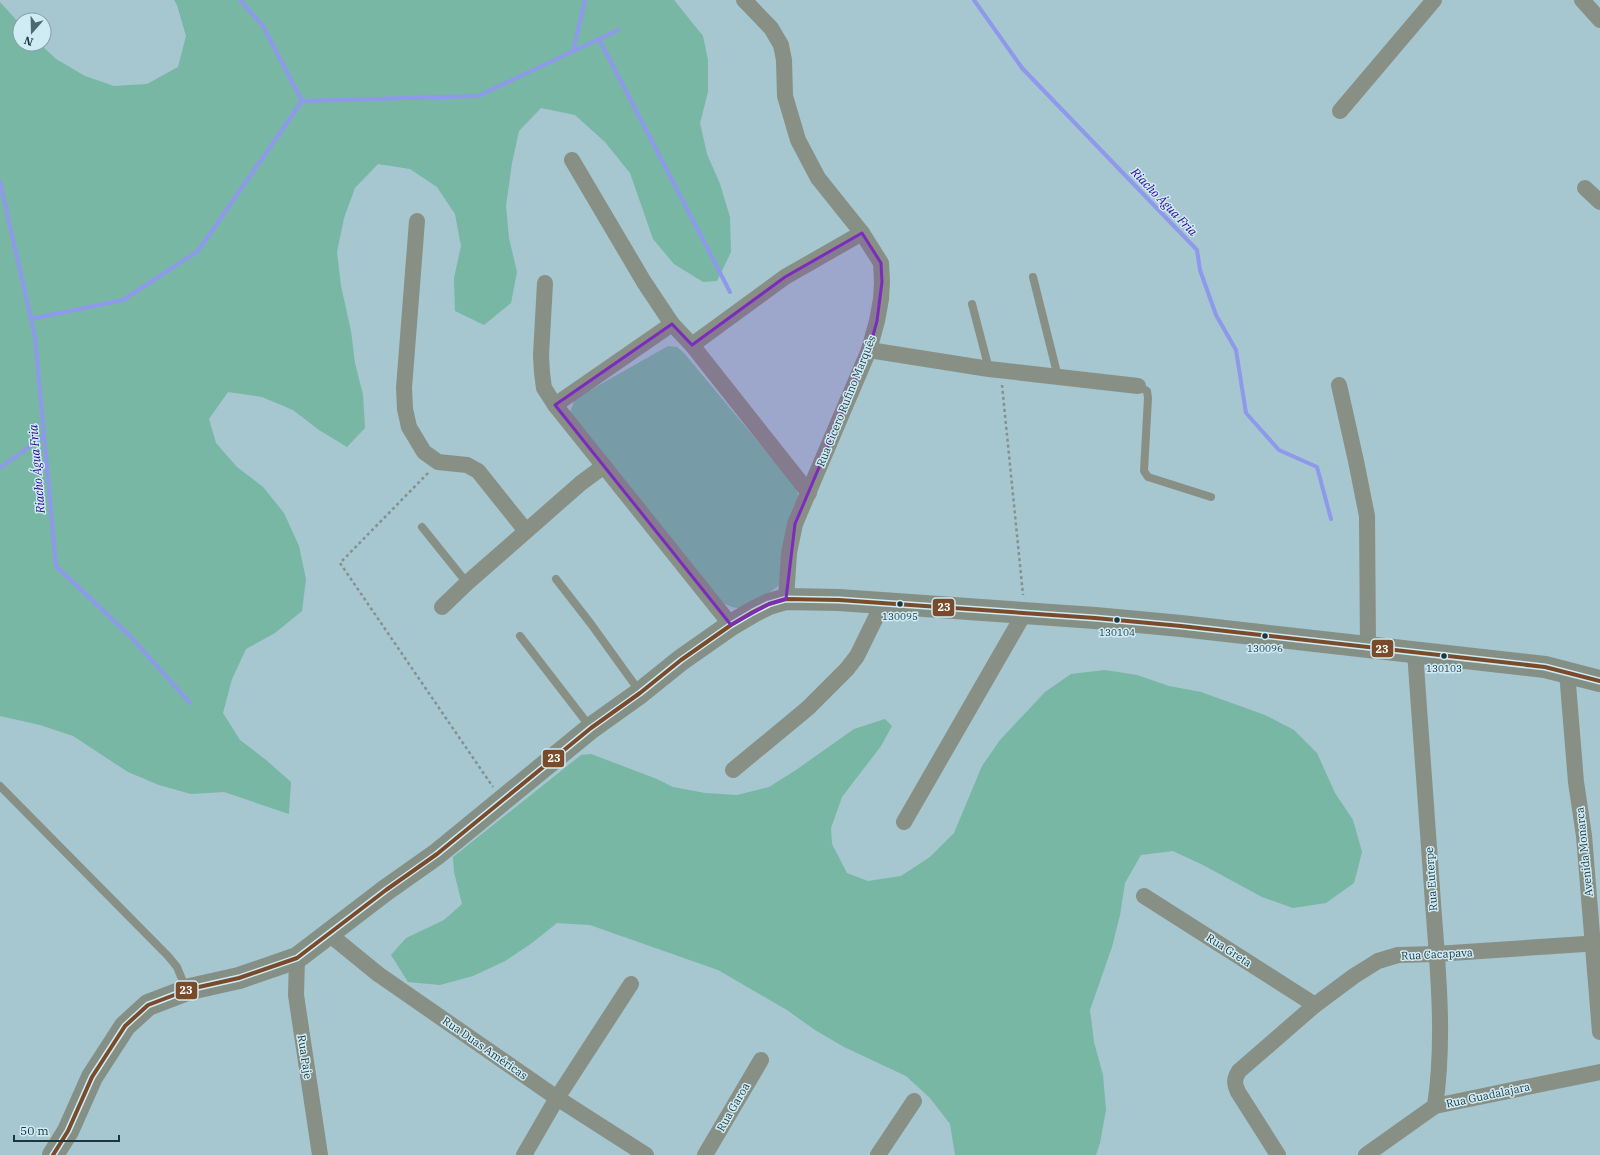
<svg xmlns="http://www.w3.org/2000/svg" width="1600" height="1155" viewBox="0 0 1600 1155" font-family="'IBM Plex Serif',serif">
	<style>
		.green { fill: #77b7a3 }
		.lines { fill: none; stroke-linecap: round; stroke-linejoin: round }
		.stream { stroke: #8e99eb; stroke-width: 4 }
		.path { stroke: #86918d; stroke-width: 2.5; stroke-dasharray: 3 3; stroke-linecap: butt }
		.lane { stroke: #888f84; stroke-width: 8 }
		.street { stroke: #888f84; stroke-width: 16 }
		.secondary { stroke: #848f85; stroke-width: 22 }
		.bus-1-casing { stroke: #cfebf4; stroke-width: 7 }
		.bus-1 { stroke: #7a4b2a; stroke-width: 4 }
		.marked { fill: #7b2cbf; fill-opacity: 0.2; stroke: #7b2cbf; stroke-width: 3; stroke-linejoin: round }
		.bus-dot { fill: #1d353c; stroke: #cfebf4; stroke-width: 1.5 }
		.labels { text-anchor: middle; stroke-width: 3; stroke-linejoin: round; paint-order: stroke }
		.bus-label { font-size: 10px; fill: #1d353c; stroke: #cfebf4 }
		.street-label { font-size: 11px; fill: #1d353c; stroke: #cfebf4 }
		.water-label { font-size: 12px; font-style: italic; fill: #2c0090; stroke: #cfebf4 }
		.line-badge { stroke: #cfebf4; stroke-width: 1.5 }
		.badge-label { font-size: 11px; text-anchor: middle; font-weight: bold; fill: #fff }
	</style>
	<rect width="100%" height="100%" fill="#a6c6d0"/>
	<g class="green">
		<polygon points="174,0 674,0 703,36 708,60 708,92 700,123 707,154 720,184 730,217 731,252 717,281 703,282 674,264 653,239 630,173 605,142 575,115 541,108 519,131 512,163 506,206 509,238 517,272 511,303 484,325 455,311 454,278 461,246 455,214 437,187 410,169 378,164 355,188 344,218 337,252 341,286 351,331 355,363 363,395 365,428 347,447 319,430 293,410 262,397 228,392 209,419 216,443 237,467 263,487 284,513 299,546 306,579 302,611 275,633 246,649 232,679 223,713 240,740 266,760 291,782 289,814 224,792 191,794 159,785 128,772 73,736 40,725 0,716 0,2 20,24 20,44 40,44 56,59 85,76 114,86 147,84 178,67 186,36 177,5"/>
		<path d="M668,346L677,347L684,353L794,485L797,489L799,499L779,585C774,591 746,607 738,608C732,608 726,604 720,602L570,413L574,401L578,397Z"/>
		<polygon points="1105,670 1137,675 1169,686 1201,692 1265,715 1294,730 1317,753 1335,793 1353,820 1362,852 1354,883 1326,903 1293,908 1262,897 1203,865 1173,851 1141,855 1125,883 1120,915 1112,947 1090,1010 1094,1042 1103,1075 1106,1110 1100,1143 1096,1155 955,1155 950,1124 930,1098 906,1076 844,1047 815,1030 787,1010 718,970 590,925 557,923 532,943 505,961 473,976 440,985 408,982 391,955 406,938 444,920 462,904 454,872 453,857 581,755 591,754 657,779 673,787 705,793 737,795 769,787 796,770 854,729 885,719 892,726 881,746 842,797 831,828 832,844 847,873 868,881 901,876 930,857 954,833 982,766 1000,740 1045,692 1071,674"/>
	</g>
	<g class="lines">
		<g class="stream">
			<polyline points="240,0 263,26 302,101"/>
			<polyline points="974,0 1022,68 1197,250 1200,270 1216,315 1236,350 1246,413 1279,450 1317,467 1331,519"/>
			<polyline points="599,39 730,292"/>
			<polyline points="573,51 585,0"/>
			<polyline points="0,182 35,337 56,566 130,636 190,703"/>
			<polyline points="31,319 123,300 198,251 302,101 478,96 618,30"/>
			<polyline points="0,468 44,436"/>
		</g>
		<g class="path">
			<polyline points="1002,385 1023,595"/>
			<polyline points="428,473 340,563 493,787"/>
		</g>
		<g class="lane">
			<polyline points="1033,277 1058,377"/>
			<polyline points="972,304 989,369"/>
			<polyline points="1138,386 1147,391 1148,398 1144,471 1148,477 1211,497"/>
			<polyline points="422,527 467,583"/>
			<polyline points="556,579 591,624 640,692"/>
			<polyline points="520,636 591,728"/>
			<polyline points="0,786 168,956 177,967 186,989"/>
		</g>
		<g class="street">
			<polyline points="744,0 771,28 781,45 784,60 785,96 798,140 818,178 862,233 881,263 882,282 881,299 877,321 869,350 795,524 789,553 786,599"/>
			<polyline points="1582,0 1600,20"/>
			<polyline points="1340,111 1434,0"/>
			<polyline points="572,160 644,282 672,324 692,345 809,493"/>
			<polyline points="1585,188 1600,202"/>
			<polyline points="417,221 404,388 405,409 409,427 424,452 438,462 467,465 478,471 526,531"/>
			<polyline points="545,283 541,355 542,373 544,388 555,405 731,625"/>
			<polyline points="692,345 785,277 862,233"/>
			<polyline points="869,350 989,369 1138,386"/>
			<polyline points="1339,385 1356,461 1367,516 1368,647"/>
			<polyline points="555,405 672,324"/>
			<polyline points="442,607 467,583 581,483 604,466"/>
			<path d="M1415,652C1421,736 1427,819 1433,903C1438,970 1445,1040 1435,1106"/>
			<polyline points="1567,672 1576,782 1584,836 1600,1032"/>
			<polyline points="733,770 808,708 847,669 857,656 883,603"/>
			<polyline points="904,822 1025,612"/>
			<polyline points="1144,896 1315,1005"/>
			<polyline points="329,934 378,974 557,1098 646,1155"/>
			<polyline points="297,958 296,995 320,1155"/>
			<polyline points="524,1155 557,1098 631,984"/>
			<polyline points="705,1155 761,1060"/>
			<polyline points="878,1155 914,1101"/>
			<path d="M1278,1155L1238,1092C1234,1083 1234,1079 1239,1071L1315,1005L1354,976L1378,961L1398,955L1436,954L1600,943"/>
			<polyline points="1366,1155 1435,1106 1600,1072"/>
		</g>
		<polyline class="secondary" points="53,1155 68,1131 92,1077 125,1026 148,1005 190,989 239,978 297,958 386,890 437,854 591,728 640,693 681,660 731,625 753,612 769,604 786,599 839,600 1095,618 1181,626 1545,667 1600,681"/>
		<defs>
			<polyline id="bus-1" points="53,1155 68,1131 92,1077 125,1026 148,1005 190,989 239,978 297,958 386,890 437,854 591,728 640,693 681,660 731,625 753,612 769,604 786,599 839,600 1095,618 1181,626 1545,667 1600,681"/>
		</defs>
		<use href="#bus-1" class="bus-1-casing"/>
		<use href="#bus-1" class="bus-1"/>
	</g>
	<path class="marked" d="M862,233L881,263L882,282L877,321L869,350L795,524L786,599L769,604L731,625L555,405L672,324L692,345L785,277Z"/>
	<g class="bus-dot">
		<circle cx="900" cy="604" r="3.5"/>
		<circle cx="1117" cy="620" r="3.5"/>
		<circle cx="1265" cy="636" r="3.5"/>
		<circle cx="1444" cy="656" r="3.5"/>
	</g>
	<g class="labels">
		<g class="bus-label">
			<text x="900" y="620">130095</text>
			<text x="1117" y="636">130104</text>
			<text x="1265" y="652">130096</text>
			<text x="1444" y="672">130103</text>
		</g>
		<g class="street-label">
			<text transform="translate(846 401) rotate(-68)" y="4">Rua Cicero Rufino Marquês</text>
			<text transform="translate(1584 852) rotate(-96)" y="4">Avenida Monarca</text>
			<text transform="translate(1431 879) rotate(-94)" y="4">Rua Euterpe</text>
			<text transform="translate(1229 950) rotate(33)" y="4">Rua Greta</text>
			<text transform="translate(1437 954) rotate(-3)" y="4">Rua Cacapava</text>
			<text transform="translate(485 1048) rotate(35)" y="4">Rua Duas Américas</text>
			<text transform="translate(305 1057) rotate(81)" y="4">Rua Paje</text>
			<text transform="translate(1488 1095) rotate(-12)" y="4">Rua Guadalajara</text>
			<text transform="translate(733 1107) rotate(-60)" y="4">Rua Garoa</text>
		</g>
		<g class="water-label">
			<text transform="translate(1164 202) rotate(46)" y="4">Riacho Água Fria</text>
			<text transform="translate(37 469) rotate(-95)" y="4">Riacho Água Fria</text>
		</g>
	</g>
	<g class="line-badge">
		<rect x="932" y="598" width="23" height="19" rx="4" fill="#7a4b2a"/>
		<rect x="1371" y="639" width="23" height="19" rx="4" fill="#7a4b2a"/>
		<rect x="542" y="749" width="23" height="19" rx="4" fill="#7a4b2a"/>
		<rect x="175" y="981" width="23" height="19" rx="4" fill="#7a4b2a"/>
	</g>
	<g class="badge-label">
		<text x="944" y="611">23</text>
		<text x="1382" y="653">23</text>
		<text x="554" y="762">23</text>
		<text x="186" y="994">23</text>
	</g>
	<g transform="translate(32 32) rotate(200)"><circle r="19" fill="#cfebf4" stroke="#88a2aa"/>
	<path d="M0-3L7 15L0 10L-7 15Z" fill="#4d6870"/>
	<text y="-6" font-size="11" font-weight="bold" text-anchor="middle" fill="#1d353c">N</text>
	</g>
	<path d="M14 1135v6h105v-6" fill="none" stroke="#1d353c" stroke-width="2"/>
	<text x="20" y="1135" font-size="12" fill="#1d353c" stroke="#cfebf4" stroke-width="3" paint-order="stroke">50 m</text>
</svg>
